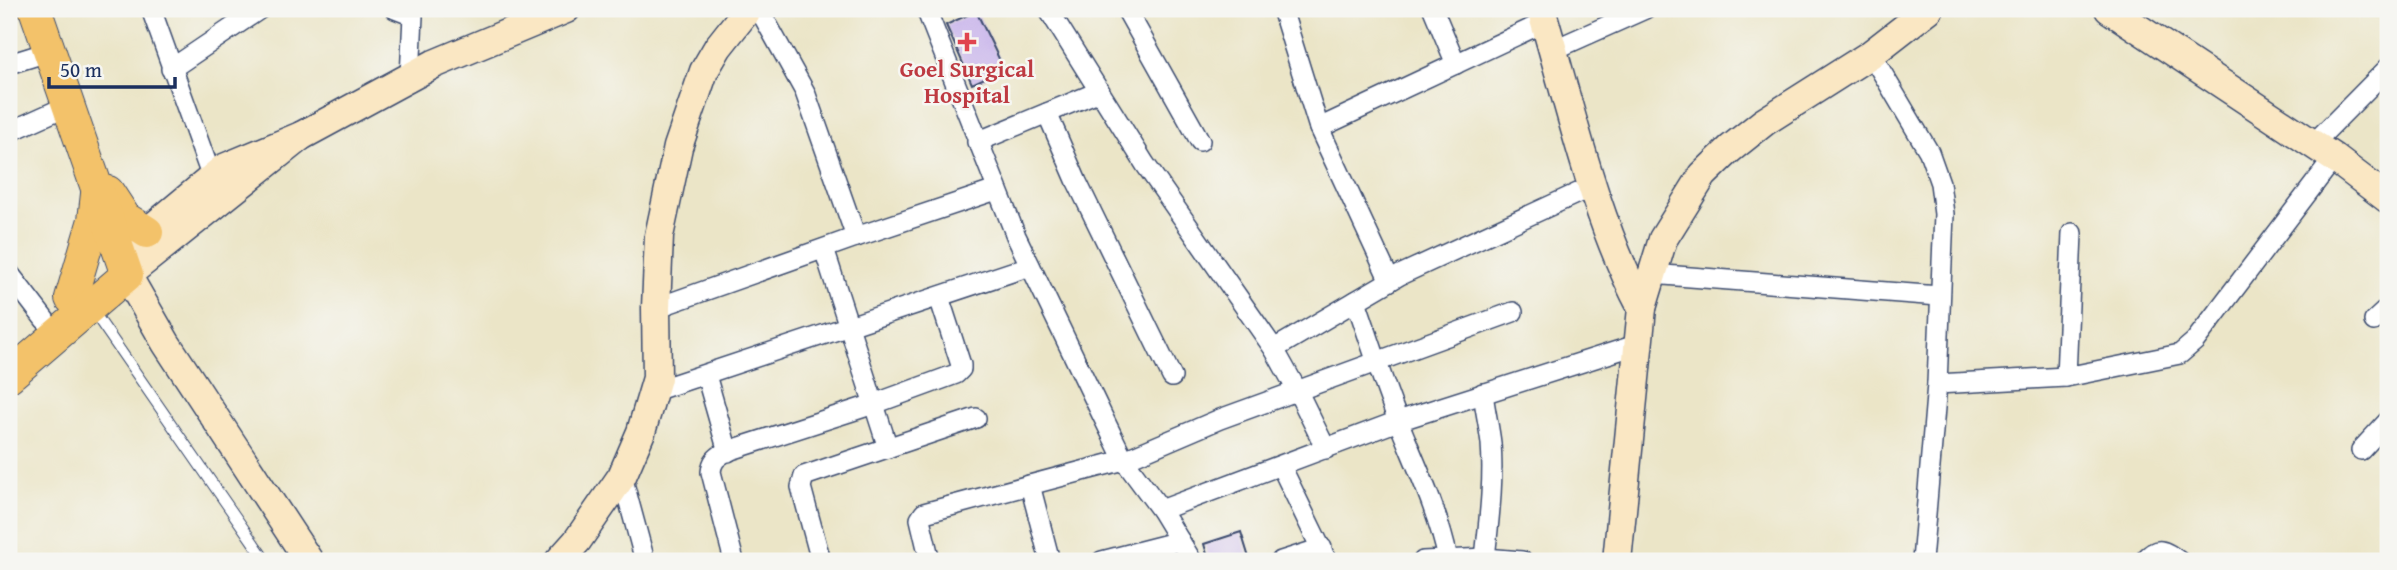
<svg xmlns="http://www.w3.org/2000/svg" width="2397" height="570" viewBox="0 0 2397 570" font-family="'Gentium Book Plus',serif">
	<style>
		.building { fill: #c7b2eb }
		.lines { fill: none; stroke-linecap: round; stroke-linejoin: round }
		.lane-casing { stroke: #3a4a6e; stroke-width: 12 }
		.street-casing { stroke: #3a4a6e; stroke-width: 22 }
		.secondary-casing { stroke: #3a4a6e; stroke-width: 31 }
		.primary-casing { stroke: #3a4a6e; stroke-width: 34 }
		.lane { stroke: #fff; stroke-width: 10 }
		.street { stroke: #fff; stroke-width: 19 }
		.secondary { stroke: #fae7c3; stroke-width: 28 }
		.primary { stroke: #f3c26a; stroke-width: 32 }
		.health-dot { fill: #e0444e; stroke: #f6f6f2; stroke-width: 2.5 }
		.labels { text-anchor: middle; stroke-width: 5; stroke-linejoin: round; paint-order: stroke }
		.health-label { font-size: 23px; font-weight: bold; fill: #be3a42; stroke: #f6f6f2 }
	</style>
	<rect width="100%" height="100%" fill="#f6f6f2"/>
	<filter id="ink" filterUnits="userSpaceOnUse"><feTurbulence type="fractalNoise" baseFrequency=".0143" numOctaves="2"/><feDisplacementMap in="SourceGraphic" scale="14" xChannelSelector="R" yChannelSelector="G"/><feConvolveMatrix kernelMatrix="1 2 1 2 8 2 1 2 1" color-interpolation-filters="sRGB"/></filter>
	<filter id="wash" filterUnits="userSpaceOnUse"><feTurbulence type="fractalNoise" baseFrequency=".00686" numOctaves="4" result="noise"/><feDisplacementMap in="SourceGraphic" scale="28" xChannelSelector="R" yChannelSelector="G"/><feGaussianBlur stdDeviation="1.57" result="paint"/><feColorMatrix in="noise" values="0 0 0 0 0 0 0 0 0 0 0 0 0 0 0 0 0 1.4 0 .05"/><feComposite in="paint" operator="in"/></filter>
	<g filter="url(#wash)">
		<rect width="100%" height="100%" fill="#ebe5c7"/>
		<g id="blocks">
			<g class="building">
				<polygon points="976,11 1004,69 972,84 946,25"/>
				<polygon points="1241,532 1250,561 1209,561 1204,544"/>
			</g>
		</g>
	</g>
	<g filter="url(#ink)">
		<use href="#blocks" fill-opacity="0" stroke="#3a4a6e" stroke-width="2"/>
		<g class="lines">
			<defs>
				<polyline id="lane" points="93,311 266,561"/>
				<g id="street">
					<polyline points="151,9 212,178"/>
					<polyline points="395,9 413,16 410,77"/>
					<polyline points="759,9 805,92 856,237"/>
					<polyline points="926,9 1016,236 1102,415 1124,460 1161,510 1192,561"/>
					<polyline points="1048,9 1145,164 1274,349 1298,392 1326,449"/>
					<polyline points="1126,9 1200,141"/>
					<polyline points="1282,9 1319,128 1390,281"/>
					<polyline points="1433,9 1456,64"/>
					<polyline points="1553,50 1645,9"/>
					<polyline points="1871,54 1929,152 1940,183 1944,214 1937,384 1922,561"/>
					<polyline points="9,64 51,51"/>
					<polyline points="171,69 260,9"/>
					<polyline points="1047,113 1077,182 1172,377"/>
					<polyline points="1319,128 1545,22"/>
					<polyline points="9,132 69,105"/>
					<polyline points="977,142 1100,91"/>
					<polyline points="2313,144 2388,68"/>
					<polyline points="824,249 888,448"/>
					<polyline points="9,273 45,320"/>
					<polyline points="1651,274 1939,296"/>
					<path d="M1356,301C1370,341 1383,383 1399,423C1417,468 1438,511 1448,559"/>
					<polyline points="656,308 856,237 996,190"/>
					<polyline points="2374,321 2388,308"/>
					<polyline points="1274,349 1400,275 1593,186"/>
					<polyline points="706,375 728,452"/>
					<polyline points="2066,377 2072,233"/>
					<polyline points="1937,384 2066,377 2180,354 2195,341 2334,158"/>
					<polyline points="654,391 1030,266"/>
					<path d="M1483,393C1485,410 1489,426 1491,443C1494,481 1489,520 1485,558"/>
					<polyline points="2361,450 2388,421"/>
					<polyline points="1281,466 1327,561"/>
					<polyline points="622,476 645,561"/>
					<polyline points="1030,485 1050,561"/>
					<polyline points="1161,510 1398,421 1639,344"/>
					<path d="M734,561L711,472C712,461 716,458 725,452L874,404L956,374L961,369V365L939,297"/>
					<polyline points="821,561 801,487 804,476 976,418"/>
					<polyline points="930,561 920,519 924,513 1124,460 1220,419 1513,312"/>
					<polyline points="1102,561 1180,541"/>
					<polyline points="1281,561 1322,548"/>
					<polyline points="1423,561 1485,558 1522,561"/>
					<path d="M2144,561C2157,545 2164,550 2179,561"/>
				</g>
				<g id="secondary">
					<path d="M1541,9C1570,106 1594,218 1642,308"/>
					<polyline points="2109,9 2334,158 2388,199"/>
					<polyline points="301,136 127,275 166,343 309,561"/>
					<polyline points="129,247 224,168 301,136 434,64 566,9"/>
					<polyline points="559,561 577,541 622,476 641,432 657,378 656,308 659,236 678,147 704,71 718,47 748,9"/>
					<polyline points="1617,561 1642,308 1663,239 1703,175 1730,149 1764,122 1871,54 1929,9"/>
				</g>
				<g id="primary">
					<polyline points="108,192 125,218 147,232"/>
					<polyline points="71,298 94,220 97,194"/>
					<polyline points="9,376 127,275 35,9"/>
				</g>
			</defs>
			<use href="#lane" class="lane-casing"/>
			<use href="#street" class="street-casing"/>
			<use href="#secondary" class="secondary-casing"/>
			<use href="#primary" class="primary-casing"/>
			<use href="#lane" class="lane"/>
			<use href="#street" class="street"/>
			<use href="#secondary" class="secondary"/>
			<use href="#primary" class="primary"/>
		</g>
	</g>
	<path class="health-dot" d="M963.5 31.5h7v7h7v7h-7v7h-7v-7h-7v-7h7z"/>
	<g class="labels">
		<g class="health-label">
			<text x="967" y="77">Goel Surgical<tspan x="967" dy="26">Hospital</tspan></text>
		</g>
	</g>
	<rect width="2397" height="570" fill="none" stroke="#f6f6f2" stroke-width="35"/>
	<path d="M49 77v10h126v-10" fill="none" stroke="#1b2f5e" stroke-width="3.5"/>
	<text x="60" y="77" font-size="21" fill="#1b2f5e" stroke="#f6f6f2" stroke-width="5" paint-order="stroke">50 m</text>
</svg>
